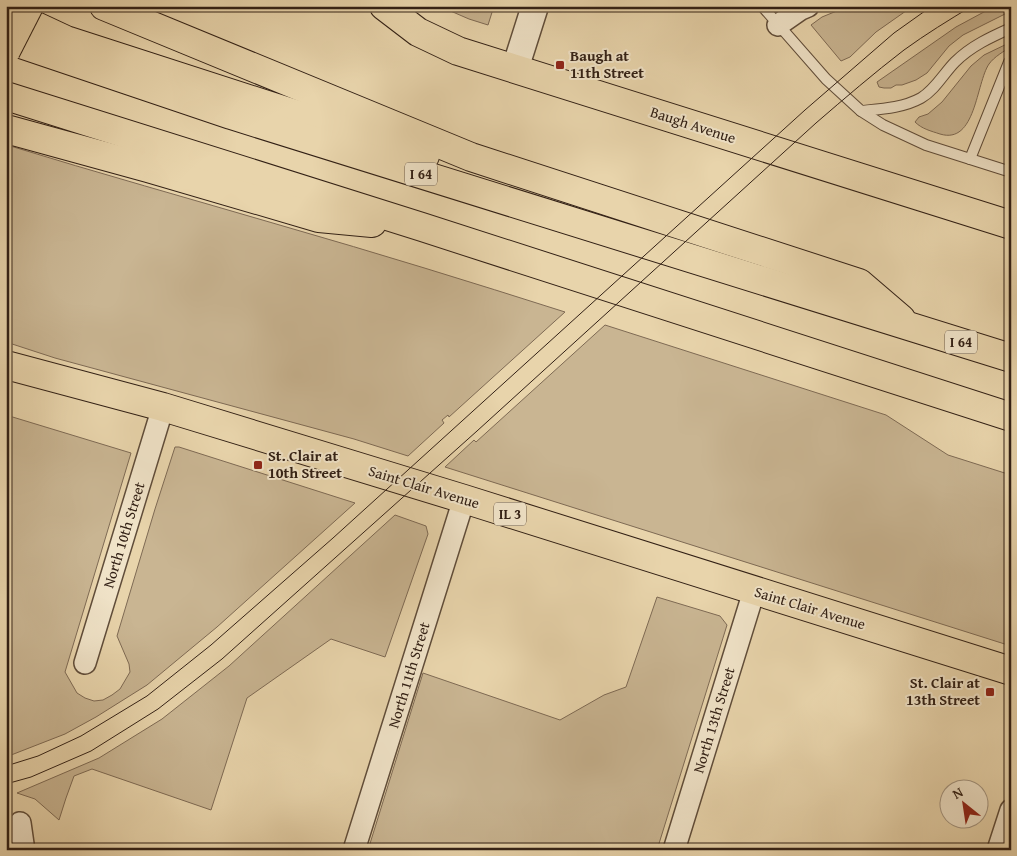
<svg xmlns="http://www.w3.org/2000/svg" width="1017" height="856" viewBox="0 0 1017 856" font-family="'Gentium Book Plus',serif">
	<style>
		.green { fill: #c9b592; stroke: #7e6a54 }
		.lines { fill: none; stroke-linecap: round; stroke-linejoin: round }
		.service-casing { stroke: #604d3a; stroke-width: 12 }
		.minor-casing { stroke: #604d3a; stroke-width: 24 }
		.tertiary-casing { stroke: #604d3a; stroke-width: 29 }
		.primary-casing { stroke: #322015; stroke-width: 30 }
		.motorway-casing { stroke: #322015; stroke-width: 30 }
		.service { stroke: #f0e3c8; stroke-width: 10 }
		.minor { stroke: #f0e3c8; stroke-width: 21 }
		.tertiary { stroke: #f0e3c8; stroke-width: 26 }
		.primary { stroke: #e8d4ab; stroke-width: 28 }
		.motorway { stroke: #e8d4ab; stroke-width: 28 }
		.tram { stroke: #322015; stroke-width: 1 }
		.primary-bridge-casing { stroke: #322015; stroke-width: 30; stroke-linecap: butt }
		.primary-bridge { stroke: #e8d4ab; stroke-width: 28 }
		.poi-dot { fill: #8f2418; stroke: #f0e3c8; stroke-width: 2 }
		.labels { text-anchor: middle; stroke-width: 4; stroke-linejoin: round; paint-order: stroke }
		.shield { fill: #f0e3c8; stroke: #6b5a4b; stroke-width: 1 }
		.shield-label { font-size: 14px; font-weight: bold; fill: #322015 }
		.poi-label { font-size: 15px; font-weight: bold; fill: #322015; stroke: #f0e3c8; text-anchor: start }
		.street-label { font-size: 15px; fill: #322015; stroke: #f0e3c8 }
	</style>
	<rect width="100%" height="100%" fill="#e8d4ab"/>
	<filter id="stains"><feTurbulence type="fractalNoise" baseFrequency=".004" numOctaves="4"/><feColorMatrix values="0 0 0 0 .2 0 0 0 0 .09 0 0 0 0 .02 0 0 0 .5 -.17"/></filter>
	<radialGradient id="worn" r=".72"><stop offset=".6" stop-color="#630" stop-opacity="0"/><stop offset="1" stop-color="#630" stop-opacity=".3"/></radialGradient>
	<g class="green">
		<polygon points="439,6 494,6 488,25 469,19"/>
		<polygon points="849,6 913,6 876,32 850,57 841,61 811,25 822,17"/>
		<polygon points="995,6 1011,6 1011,11 963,35 949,46 927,73 916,80 902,85 896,85 891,88 884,88 879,87 877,82 956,27"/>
		<path d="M1011,42V47C1004,51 994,57 989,64C976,83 976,145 940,134C931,131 922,129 915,122L919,117L928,114L942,102L971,66L984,55Z"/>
		<path d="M7,145C98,173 191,199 283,226C377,253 471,282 565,312L449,417L448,415L442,420L444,423L408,456L354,439L55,358L6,342Z"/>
		<polygon points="605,325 886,415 948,455 1011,475 1011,646 445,467 474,440 476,442"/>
		<polygon points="6,415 131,453 65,672 77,693 85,698 94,701 103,700 112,695 120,689 130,672 129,664 117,636 155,509 175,447 179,447 355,503 217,627 147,685 96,717 65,734 6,757"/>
		<polygon points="395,515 426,526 428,534 385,657 331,639 247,698 211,810 92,769 74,776 66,798 59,820 35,799 17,793 99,758 162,719 229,666"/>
		<polygon points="657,597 720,616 727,625 657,850 368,850 423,673 560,720 604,695 626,687"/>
	</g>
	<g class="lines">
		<defs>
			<g id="service">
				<polyline points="762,6 826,79 861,111 883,125 926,145 1011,172"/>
				<path d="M861,111C881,109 903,108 921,98C935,90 944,73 955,62C971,46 991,37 1011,28"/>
				<polyline points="970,159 1009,62 1011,61"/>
			</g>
			<g id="minor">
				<polyline points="778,25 801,9 808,6"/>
				<polyline points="85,663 163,407"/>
				<polyline points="20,823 23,844 22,850"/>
				<polyline points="354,850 464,499"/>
				<polyline points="674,850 754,591"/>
				<polyline points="998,850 1011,810"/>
			</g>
			<polyline id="tertiary" points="515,69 535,6"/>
			<g id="primary">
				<polyline points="384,6 418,32 458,51 1011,225"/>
				<polyline points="6,365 163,407 464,499 1011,671"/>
			</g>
			<g id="motorway">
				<polyline points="104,6 471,157 859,283 901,319"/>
				<polyline points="6,12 66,40 425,156"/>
				<polyline points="6,39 231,115 1011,358"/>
				<polyline points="6,96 422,227 1011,417"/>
				<polyline points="6,129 148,168 319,218 372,223"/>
			</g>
		</defs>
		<use href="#service" class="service-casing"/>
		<use href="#minor" class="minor-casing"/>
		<use href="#tertiary" class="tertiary-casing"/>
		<use href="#primary" class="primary-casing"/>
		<use href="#motorway" class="motorway-casing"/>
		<use href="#service" class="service"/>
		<use href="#minor" class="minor"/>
		<use href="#tertiary" class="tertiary"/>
		<use href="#primary" class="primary"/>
		<use href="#motorway" class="motorway"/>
		<g class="tram">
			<polyline points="6,766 38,756 81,736 147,696 211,645 333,538 805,110 894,33 932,6"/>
			<path d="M6,784L31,777L91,751L158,709L222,659L477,431L816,123C845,98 874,73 904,50C926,34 949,20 972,6"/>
		</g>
		<defs>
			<polyline id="primary-bridge" points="6,51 29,6"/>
		</defs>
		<use href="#primary-bridge" class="primary-bridge-casing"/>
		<use href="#primary-bridge" class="primary-bridge"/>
	</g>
	<g class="poi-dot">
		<rect x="555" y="60" width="10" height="10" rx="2.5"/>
		<rect x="253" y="460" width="10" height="10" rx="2.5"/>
		<rect x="985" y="687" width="10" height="10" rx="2.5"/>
	</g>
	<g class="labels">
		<g class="shield">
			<rect x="405" y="162.5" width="32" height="23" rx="4"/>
			<rect x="945" y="330.5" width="32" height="23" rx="4"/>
			<rect x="494" y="502.5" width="32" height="23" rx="4"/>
		</g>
		<g class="shield-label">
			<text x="421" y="179">I 64</text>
			<text x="961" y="347">I 64</text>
			<text x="510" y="519">IL 3</text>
		</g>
		<g class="poi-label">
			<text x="570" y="61">Baugh at<tspan x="570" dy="17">11th Street</tspan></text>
			<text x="268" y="461">St. Clair at<tspan x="268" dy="17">10th Street</tspan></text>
			<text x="980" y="688" text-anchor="end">St. Clair at<tspan x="980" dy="17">13th Street</tspan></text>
		</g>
		<g class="street-label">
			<text transform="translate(693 125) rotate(18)" y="5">Baugh Avenue</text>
			<text transform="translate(424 487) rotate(17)" y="5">Saint Clair Avenue</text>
			<text transform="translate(124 535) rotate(-73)" y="5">North 10th Street</text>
			<text transform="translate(810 608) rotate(17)" y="5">Saint Clair Avenue</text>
			<text transform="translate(409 675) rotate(-73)" y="5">North 11th Street</text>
			<text transform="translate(714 720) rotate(-73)" y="5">North 13th Street</text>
		</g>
	</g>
	<rect width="1017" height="856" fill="none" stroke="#e8d4ab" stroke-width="25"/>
	<rect x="8" y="8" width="1002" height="841" fill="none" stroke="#322015" stroke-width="2.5"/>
	<rect x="12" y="12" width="992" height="831" fill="none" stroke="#322015"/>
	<g transform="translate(964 804) rotate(330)"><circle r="24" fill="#f0e3c8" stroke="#a49580"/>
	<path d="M0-4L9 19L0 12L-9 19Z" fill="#8f2418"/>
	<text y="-8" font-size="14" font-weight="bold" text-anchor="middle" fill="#322015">N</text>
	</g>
	<rect width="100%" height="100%" filter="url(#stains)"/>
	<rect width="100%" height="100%" fill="url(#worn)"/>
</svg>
